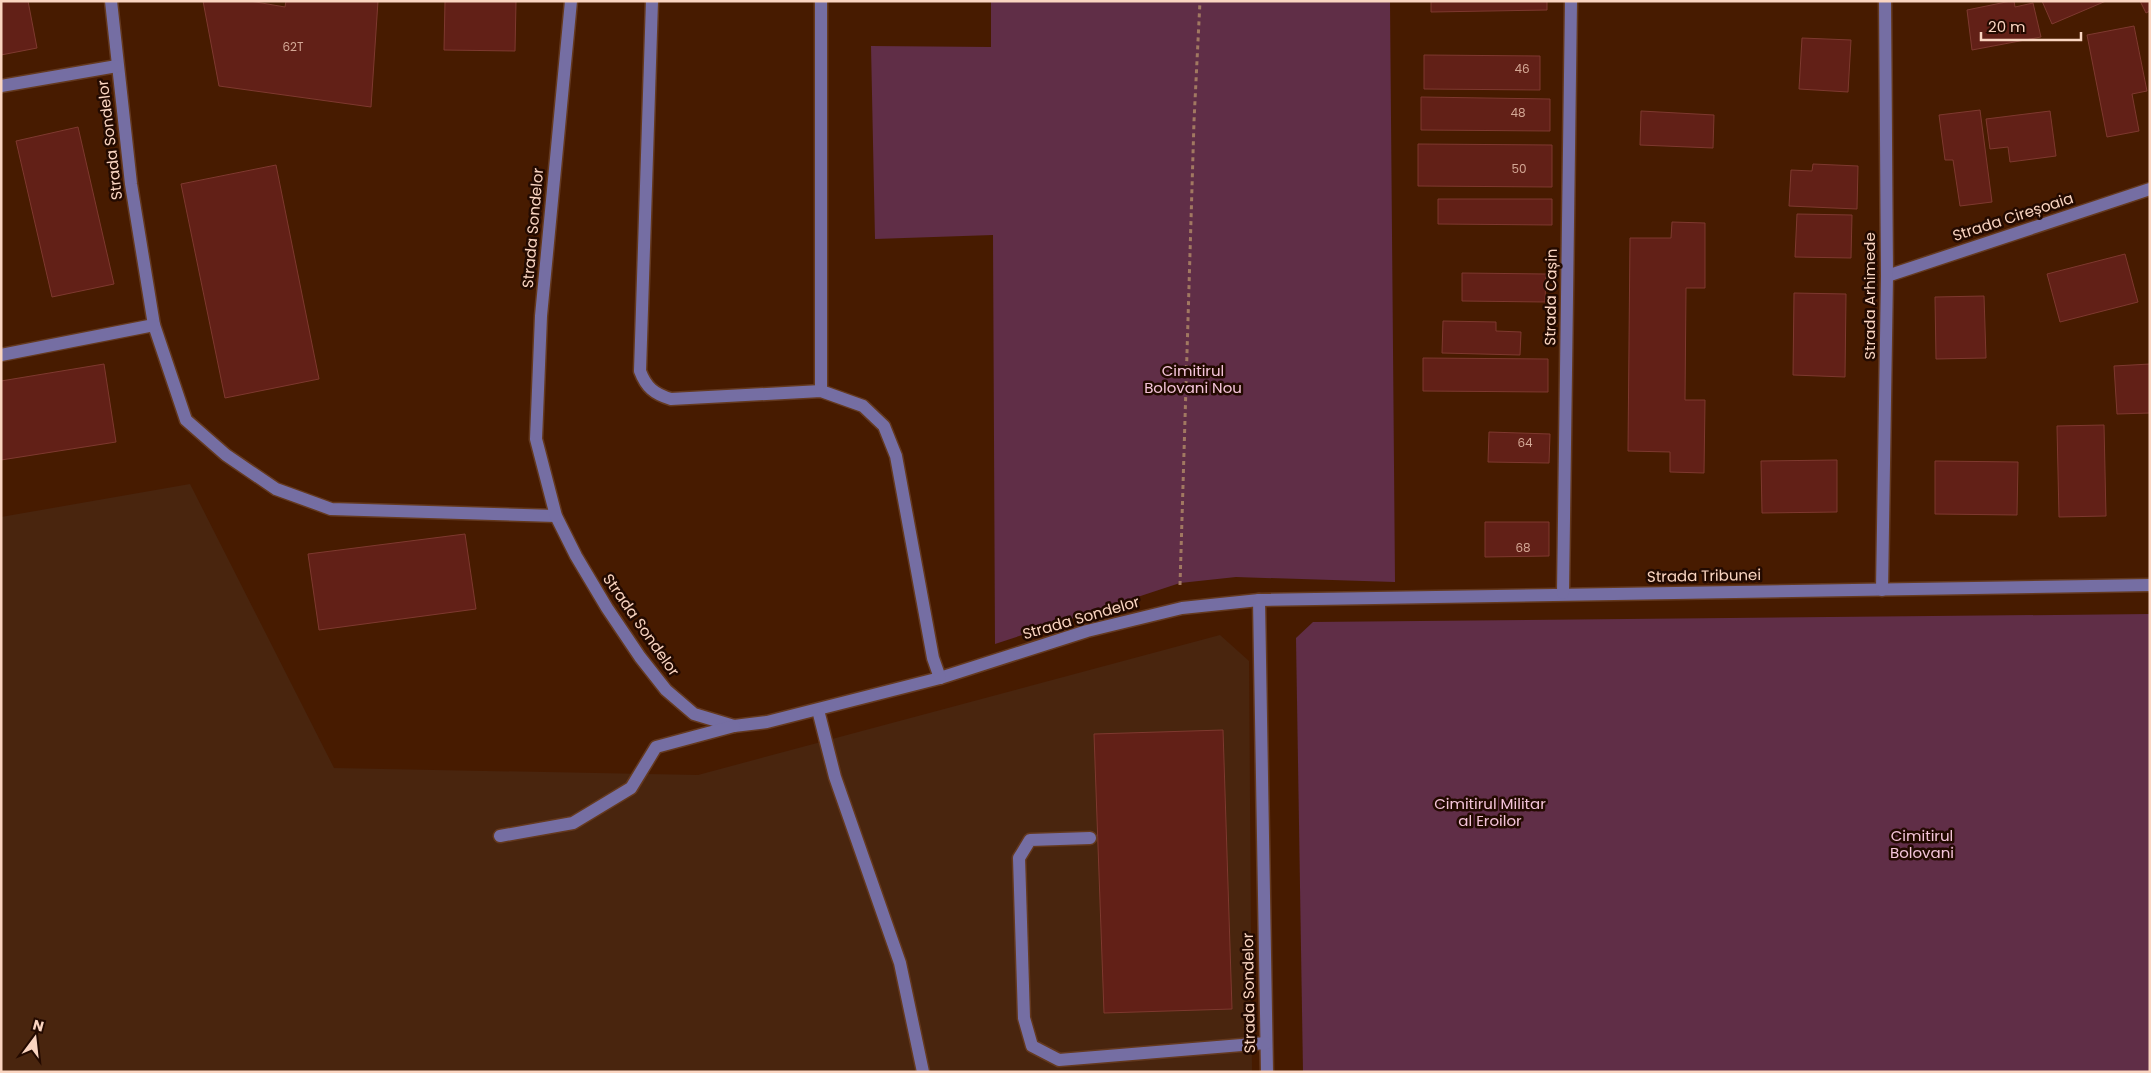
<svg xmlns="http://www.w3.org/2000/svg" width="2151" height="1073" viewBox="0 0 2151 1073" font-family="Poppins,sans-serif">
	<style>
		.built { fill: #49250e }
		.green { fill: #602e47 }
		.building { fill: #622017; stroke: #7e392f }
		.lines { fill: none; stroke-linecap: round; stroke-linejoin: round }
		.minor-casing { stroke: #64391f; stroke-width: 15 }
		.path { stroke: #a17861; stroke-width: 3; stroke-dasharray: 4 4; stroke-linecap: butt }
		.minor { stroke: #756ea3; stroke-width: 12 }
		.labels { text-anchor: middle; stroke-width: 5; stroke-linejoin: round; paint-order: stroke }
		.number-label { font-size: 12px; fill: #d4a896 }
		.street-label { font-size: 15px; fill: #fad5c1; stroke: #230a00 }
		.park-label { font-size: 15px; fill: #f4c4d9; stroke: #230a00 }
	</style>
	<rect width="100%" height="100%" fill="#471b00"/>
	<polygon class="built" points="190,484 334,768 698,775 1220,635 1249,661 1252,1072 1,1072 1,517"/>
	<g class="green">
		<polygon points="991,1 1390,1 1395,582 1236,577 1180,583 995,644 993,235 875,239 871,46 991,47"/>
		<polygon points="2150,614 2150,1072 1303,1072 1296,638 1313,622"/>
	</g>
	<g class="building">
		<polygon points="1,1 28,1 37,48 1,55"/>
		<polygon points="203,1 250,1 285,7 286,1 378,1 371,107 219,86"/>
		<polygon points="445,1 516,1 515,51 444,50"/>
		<polygon points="1431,1 1547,1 1547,10 1431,12"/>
		<polygon points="2011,1 2014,1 2015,7 2033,3 2041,37 1972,50 1967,10"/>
		<polygon points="2042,1 2106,1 2052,24"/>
		<polygon points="2140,1 2150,1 2150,11 2146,13"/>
		<polygon points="2134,26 2147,91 2132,94 2139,131 2107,137 2087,35"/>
		<polygon points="1802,38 1851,40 1848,92 1799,89"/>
		<polygon points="1424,55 1540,56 1540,90 1424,89"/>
		<polygon points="1421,97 1550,99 1550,131 1421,130"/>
		<polygon points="1980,110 1992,202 1960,206 1953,160 1945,160 1939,115"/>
		<polygon points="1641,111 1714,115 1713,148 1640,145"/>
		<polygon points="2050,111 2056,156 2010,162 2008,147 1990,149 1986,119"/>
		<polygon points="78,127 114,284 52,297 16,141"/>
		<polygon points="1418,144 1552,145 1552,187 1418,186"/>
		<polygon points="1813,164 1858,166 1857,209 1789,206 1791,170 1812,171"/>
		<polygon points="276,165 319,379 225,398 181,184"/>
		<polygon points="1438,199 1552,199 1552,225 1438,224"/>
		<polygon points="1797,214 1852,215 1851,258 1795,257"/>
		<polygon points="1672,222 1705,223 1705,288 1686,288 1685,400 1705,400 1704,473 1670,472 1670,452 1628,451 1630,238 1671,238"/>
		<polygon points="2125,254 2138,302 2060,322 2047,274"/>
		<polygon points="1462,273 1546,274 1545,302 1462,301"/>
		<polygon points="1794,293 1846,294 1845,377 1793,375"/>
		<polygon points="1984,296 1986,358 1936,359 1935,297"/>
		<polygon points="1443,321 1496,322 1496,331 1521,332 1520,355 1442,353"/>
		<polygon points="1423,358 1548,359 1548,392 1423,391"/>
		<polygon points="104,364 116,442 1,460 1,381"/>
		<polygon points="2150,364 2150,413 2117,414 2114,366"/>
		<polygon points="2104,425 2106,516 2059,517 2057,426"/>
		<polygon points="1489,432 1550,434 1549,463 1488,462"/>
		<polygon points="1837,460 1837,512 1762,513 1761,461"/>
		<polygon points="1935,461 2018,462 2017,515 1935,514"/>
		<polygon points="1485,522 1549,522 1549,556 1485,557"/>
		<polygon points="465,534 476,609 319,630 308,554"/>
		<polygon points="1223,730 1232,1009 1104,1013 1094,734"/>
	</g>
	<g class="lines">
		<defs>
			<g id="minor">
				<polyline points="111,1 131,184 154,325 186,420 226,455 276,489 331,509 556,516"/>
				<polyline points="571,1 541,316 536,439 556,516 576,556 607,608 640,657 666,690 694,714 734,726 767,722 940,678 1087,631 1182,608 1259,600 2150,585"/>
				<path d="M652,1L640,371C646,387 654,394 671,399L821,391L863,406L884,426L896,456L933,658L940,678"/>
				<polyline points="1,86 117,66"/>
				<polyline points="1887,276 2150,189"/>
				<polyline points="1,355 154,325"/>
				<polyline points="821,391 821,1"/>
				<polyline points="1882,590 1887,276 1885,1"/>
				<polyline points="1563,593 1571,1"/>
				<polyline points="1259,600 1267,1072"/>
				<polyline points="818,710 835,777 900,963 923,1072"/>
				<polyline points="500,836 573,823 631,788 656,747 734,726"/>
				<polyline points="1090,838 1030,840 1019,858 1024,1018 1032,1046 1059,1060 1266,1043"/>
			</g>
		</defs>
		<use href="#minor" class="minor-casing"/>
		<polyline class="path" points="1180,585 1194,121 1200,1"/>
		<use href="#minor" class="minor"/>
	</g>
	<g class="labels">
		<g class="number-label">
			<text x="293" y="51">62T</text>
			<text x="1522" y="73">46</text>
			<text x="1518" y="117">48</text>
			<text x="1519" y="173">50</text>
			<text x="1525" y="447">64</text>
			<text x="1523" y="552">68</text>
		</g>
		<g class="street-label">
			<text transform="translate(110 140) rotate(-97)" y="5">Strada Sondelor</text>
			<text transform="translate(2013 217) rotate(-18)" y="5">Strada Cireșoaia</text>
			<text transform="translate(533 228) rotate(-85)" y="5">Strada Sondelor</text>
			<text transform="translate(1870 296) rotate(-90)" y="5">Strada Arhimede</text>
			<text transform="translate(1551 297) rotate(-89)" y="5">Strada Cașin</text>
			<text transform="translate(1704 576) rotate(-1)" y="5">Strada Tribunei</text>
			<text transform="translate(1081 618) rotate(-16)" y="5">Strada Sondelor</text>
			<text transform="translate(641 625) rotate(55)" y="5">Strada Sondelor</text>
			<text transform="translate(1249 993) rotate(-91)" y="5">Strada Sondelor</text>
		</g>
		<g class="park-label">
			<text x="1193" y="376">Cimitirul<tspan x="1193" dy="17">Bolovani Nou</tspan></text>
			<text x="1490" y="809">Cimitirul Militar<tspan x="1490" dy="17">al Eroilor</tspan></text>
			<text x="1922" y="841">Cimitirul<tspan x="1922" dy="17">Bolovani</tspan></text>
		</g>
	</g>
	<rect width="2151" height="1073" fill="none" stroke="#fad5c1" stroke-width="5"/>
	<g transform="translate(35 1038) rotate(15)" stroke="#230a00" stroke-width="4" paint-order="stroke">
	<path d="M0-4L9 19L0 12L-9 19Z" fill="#fad5c1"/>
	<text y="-8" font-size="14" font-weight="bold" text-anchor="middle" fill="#fad5c1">N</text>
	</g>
	<path d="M1981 32v8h100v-8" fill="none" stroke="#fad5c1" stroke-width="2.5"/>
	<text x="1988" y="32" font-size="15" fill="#fad5c1" stroke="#230a00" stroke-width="4" paint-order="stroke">20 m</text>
</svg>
